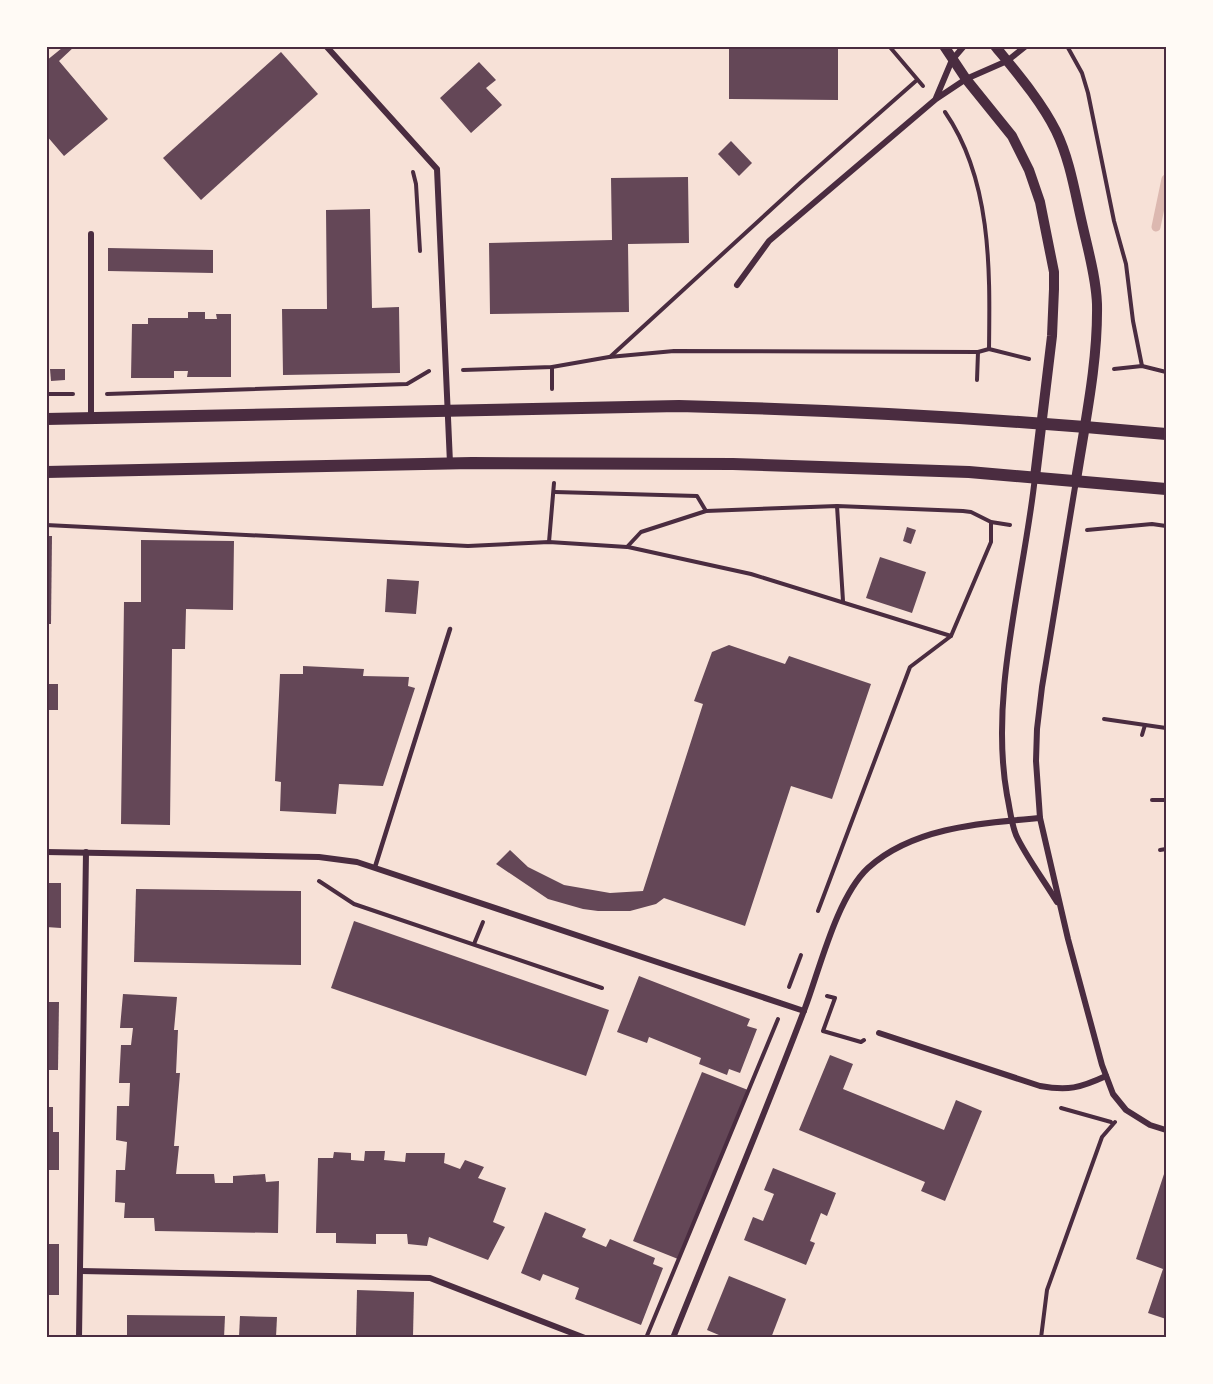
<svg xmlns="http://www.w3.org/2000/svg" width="1213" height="1384" viewBox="0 0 1213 1384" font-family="Barlow,sans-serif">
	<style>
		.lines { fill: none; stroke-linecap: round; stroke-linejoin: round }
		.stream { stroke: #dcb8b0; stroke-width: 9 }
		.building { fill: #644757 }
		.path { stroke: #4a2c40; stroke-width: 4 }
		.service { stroke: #4a2c40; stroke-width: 4.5 }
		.minor { stroke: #4a2c40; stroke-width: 6 }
		.tertiary { stroke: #4a2c40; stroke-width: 10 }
		.secondary { stroke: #4a2c40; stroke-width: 12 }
		.neatline { fill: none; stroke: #4a2c40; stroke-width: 2 }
	</style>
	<rect width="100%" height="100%" fill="#f7e1d7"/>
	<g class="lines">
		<polyline class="stream" points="1156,227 1166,179"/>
	</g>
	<g class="building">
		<polygon points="61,46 75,46 59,61 108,119 64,156 46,135 46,61 62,48"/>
		<polygon points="729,46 838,46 838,100 729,99"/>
		<polygon points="281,52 318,94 201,200 163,158"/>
		<polygon points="479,62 496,80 486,88 502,105 471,133 440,98"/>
		<polygon points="731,141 752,163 739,176 718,154"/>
		<polygon points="688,177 689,243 628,244 629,312 490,314 489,243 612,240 611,178"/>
		<polygon points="370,209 372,308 399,307 400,373 283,375 282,309 327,309 326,210"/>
		<polygon points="108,248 213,250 213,273 108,271"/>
		<polygon points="188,312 205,312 205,319 217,319 216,314 231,314 231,377 187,377 188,371 174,371 174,378 131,378 132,324 148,324 148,318 188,318"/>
		<polygon points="50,369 65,369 65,380 51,381"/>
		<polygon points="907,527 916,530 911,544 903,541"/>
		<polygon points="46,536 52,536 51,624 46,624"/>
		<polygon points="141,540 234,541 233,610 186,609 185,649 172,649 170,825 121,824 124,602 141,602"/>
		<polygon points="880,557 926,572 912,613 866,598"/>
		<polygon points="387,579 419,581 416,614 385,612"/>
		<polygon points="729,645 785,664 789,656 871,684 832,799 791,786 745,926 664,898 656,904 630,911 598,911 583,909 548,899 496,864 510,850 528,867 564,885 610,893 643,891 703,704 694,701 712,652"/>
		<polygon points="303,666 364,669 363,676 409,677 408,686 415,688 383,786 339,784 336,814 280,811 281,782 275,781 280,674 303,674"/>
		<rect x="46" y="684" width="12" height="26"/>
		<polygon points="46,883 61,883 61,928 46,927"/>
		<polygon points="136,889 301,891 301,965 134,962"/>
		<polygon points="354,921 609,1010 586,1076 331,988"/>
		<polygon points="639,976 750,1019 747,1026 757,1029 740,1073 729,1069 727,1075 699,1064 701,1058 649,1037 647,1043 617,1032"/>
		<polygon points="123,994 177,997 174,1030 178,1030 176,1073 180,1073 174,1146 179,1146 176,1174 214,1174 215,1183 233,1183 233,1176 265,1174 266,1182 279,1181 278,1233 155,1231 154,1218 124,1218 125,1203 115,1202 116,1170 125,1170 127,1142 116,1140 117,1106 129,1106 130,1083 119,1083 121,1045 131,1045 133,1028 120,1028"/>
		<polygon points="46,1002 59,1002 58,1070 46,1070"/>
		<polygon points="830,1055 853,1064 843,1089 944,1130 956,1100 982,1111 945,1201 921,1191 925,1182 799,1130"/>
		<polygon points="702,1072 748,1090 678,1259 633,1241"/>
		<polygon points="46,1107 53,1107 53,1132 59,1132 59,1170 46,1170"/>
		<polygon points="365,1151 385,1151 384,1160 405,1162 406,1153 445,1153 444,1163 460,1169 465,1160 484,1167 478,1178 506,1188 493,1222 505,1227 488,1260 429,1237 427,1246 408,1244 407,1234 376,1234 376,1244 336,1243 336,1233 316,1233 318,1158 333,1158 334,1152 351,1153 351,1160 364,1161"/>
		<polygon points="773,1168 836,1193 827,1216 821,1213 810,1241 815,1243 806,1265 744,1240 753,1217 763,1221 774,1194 764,1190"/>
		<polygon points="1166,1168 1166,1319 1148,1313 1163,1269 1136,1259"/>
		<polygon points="545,1212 586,1229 582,1237 606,1247 610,1239 655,1258 653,1264 663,1268 641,1325 575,1299 579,1288 543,1274 540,1281 521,1273"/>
		<rect x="46" y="1244" width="13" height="51"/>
		<polygon points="729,1276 786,1299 771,1338 726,1338 707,1330"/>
		<polygon points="357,1290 414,1292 413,1336 373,1338 356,1335"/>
		<polygon points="127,1315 225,1316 224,1338 127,1338"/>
		<polygon points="240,1316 277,1317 276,1337 239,1337"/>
	</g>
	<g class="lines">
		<g class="path">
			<polyline points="889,46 923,86"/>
			<polyline points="1067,46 1082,73 1088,93 1114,221 1126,264 1133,321 1142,366"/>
			<path d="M945,112C992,180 990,271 989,349"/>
			<polyline points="413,172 416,184 420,251"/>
			<polyline points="610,357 800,183 917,80"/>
			<polyline points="1114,369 1142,366 1166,372"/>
			<polyline points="463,370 552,367 609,357 674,351 978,352 989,349 1029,359"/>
			<polyline points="977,380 978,352"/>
			<polyline points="552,389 552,367"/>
			<polyline points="46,394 73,394"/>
			<polyline points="107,394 407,384 429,371"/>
			<polyline points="555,492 697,496 706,511"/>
			<polyline points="837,506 843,601"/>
			<polyline points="46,525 468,546 549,542 627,547 641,532 706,511 837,506 963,511 971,512 991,522 1010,525"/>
			<polyline points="1087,530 1152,524 1166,526"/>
			<polyline points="549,542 554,483"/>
			<polyline points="628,547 751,574 951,636"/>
			<polyline points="1104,719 1166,728"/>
			<polyline points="1142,735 1145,725"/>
			<polyline points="1152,800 1166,800"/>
			<polyline points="1160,850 1166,849"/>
			<polyline points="319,881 354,904 602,988"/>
			<polyline points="818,911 910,667 951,636 991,542 991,522"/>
			<polyline points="474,944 483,922"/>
			<polyline points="789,987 801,955"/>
			<polyline points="827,996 835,998 823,1031 861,1042 864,1040"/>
			<polyline points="1061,1108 1111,1122"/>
			<polyline points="646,1338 778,1019"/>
			<polyline points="1041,1338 1047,1290 1102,1137 1115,1122"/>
		</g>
		<polyline class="service" points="375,867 450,629"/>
		<g class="minor">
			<polyline points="326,46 437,169 450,463"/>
			<polyline points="936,98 952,60 964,46"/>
			<polyline points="737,285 769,241 936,99 966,79 1007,61 1026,46"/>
			<polyline points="91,418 91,234"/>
			<path d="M1035,477C1024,579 989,694 1007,795C1010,809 1011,822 1016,835C1025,855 1045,882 1057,902"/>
			<polyline points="1076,481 1042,687 1037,729 1036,761 1040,818 1068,939 1102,1065 1113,1094 1126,1110 1150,1125 1166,1130"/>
			<polyline points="46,852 319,857 357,862 804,1011"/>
			<path d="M879,1033L1040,1086C1068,1091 1080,1088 1106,1076"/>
			<polyline points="81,1271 430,1278 585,1338"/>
			<polyline points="79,1338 86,852"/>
			<path d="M673,1338C717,1228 763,1119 805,1008C820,968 837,897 868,868C913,827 982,823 1040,818"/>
		</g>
		<g class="tertiary">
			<polyline points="944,46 966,79 1012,136 1029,170 1040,202 1054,272 1054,289 1052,336 1035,477"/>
			<path d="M995,46C1017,73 1041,101 1056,131C1070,160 1075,193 1082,223C1088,250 1096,277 1097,304C1098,363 1085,422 1076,480"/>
		</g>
		<g class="secondary">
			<path d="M46,419L679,406C841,410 1005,419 1166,434"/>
			<polyline points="46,472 472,463 733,464 969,472 1166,489"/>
		</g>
	</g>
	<rect width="1213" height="1384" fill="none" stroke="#fffaf5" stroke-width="96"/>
	<rect x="48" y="48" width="1117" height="1288" class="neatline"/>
</svg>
